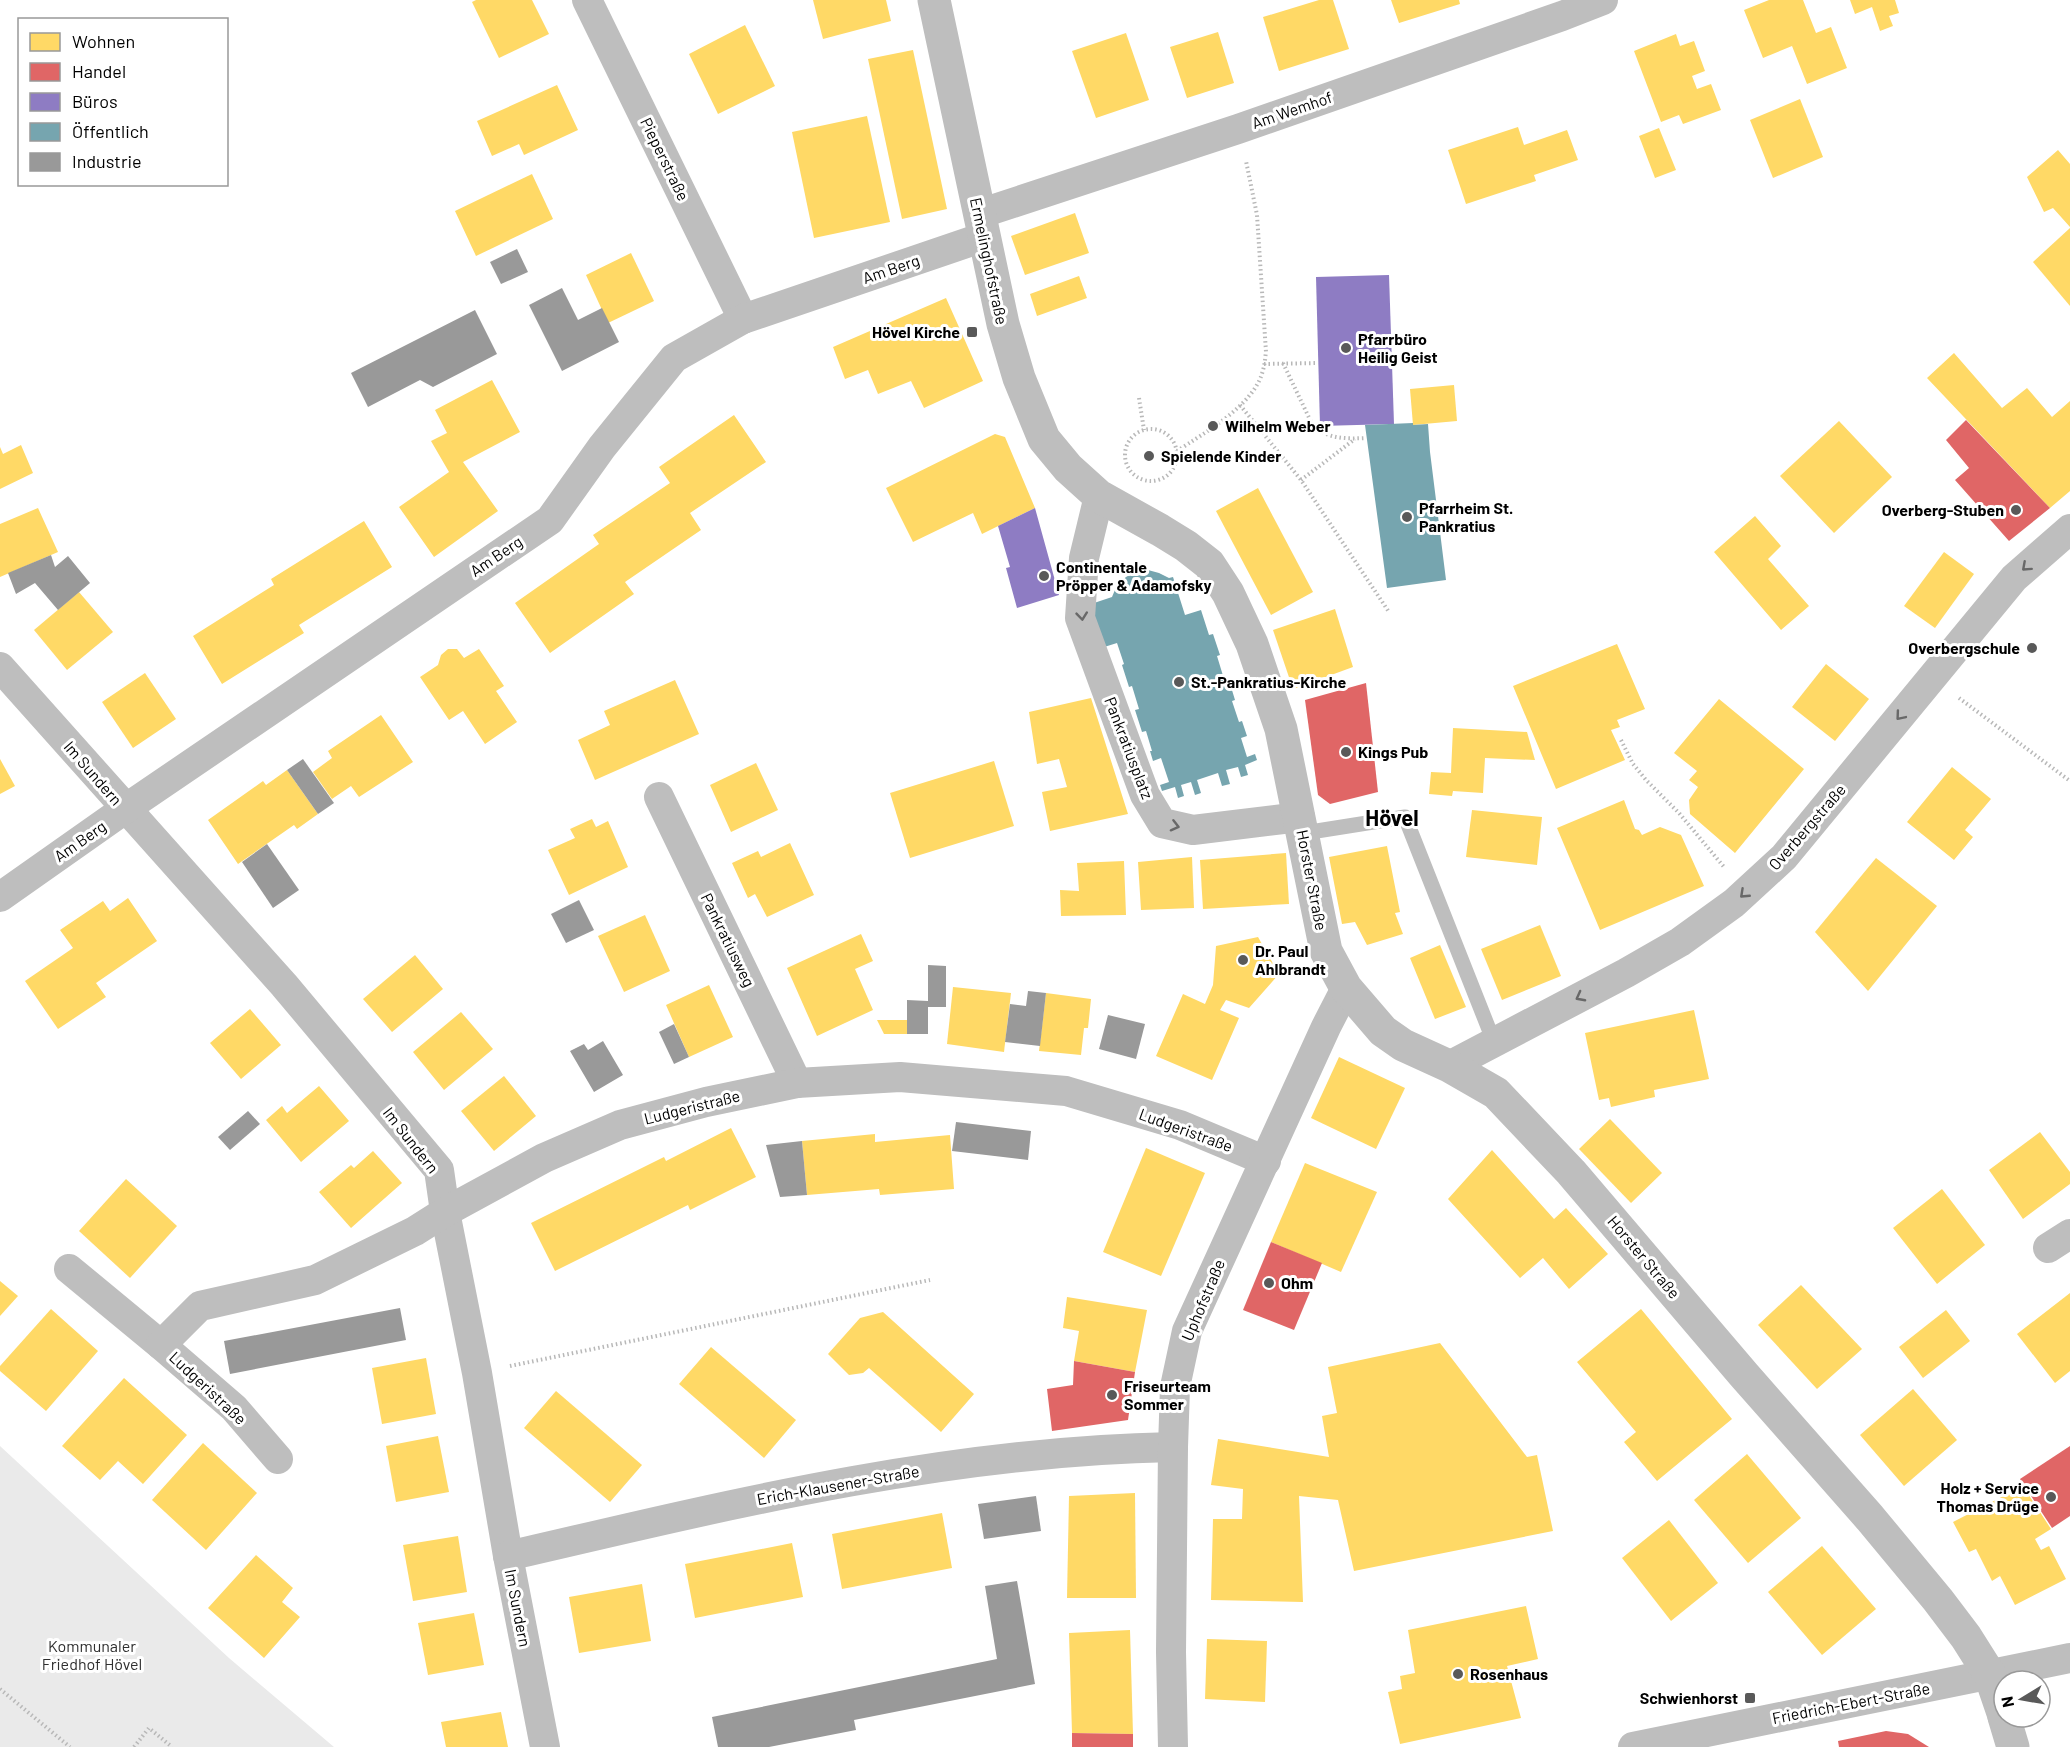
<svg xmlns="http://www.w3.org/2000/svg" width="2070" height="1747" viewBox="0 0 2070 1747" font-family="Barlow,sans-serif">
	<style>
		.green { fill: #eaeaea }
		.homes { fill: #ffd966 }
		.shops { fill: #e06666 }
		.offices { fill: #8e7cc3 }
		.public { fill: #76a5af }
		.industry { fill: #999 }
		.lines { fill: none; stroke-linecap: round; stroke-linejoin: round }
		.path { stroke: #b8b8b8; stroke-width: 4; stroke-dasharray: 1.5 3; stroke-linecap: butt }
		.service { stroke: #bebebe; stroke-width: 15 }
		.minor { stroke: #bebebe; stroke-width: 30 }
		.tertiary { stroke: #bebebe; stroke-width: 33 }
		.oneway { stroke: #686868 }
		.poi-dot { fill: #595959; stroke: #fff; stroke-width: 2 }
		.labels { text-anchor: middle; stroke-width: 6; stroke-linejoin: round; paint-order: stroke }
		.street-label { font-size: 16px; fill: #000; stroke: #fff }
		.poi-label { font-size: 16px; font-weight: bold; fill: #000; stroke: #fff; text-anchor: start }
		.park-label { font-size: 16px; fill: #2f2f2f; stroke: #fff }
		.district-label { font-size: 22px; font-weight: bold; fill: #000; stroke: #fff }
	</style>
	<rect width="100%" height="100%" fill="#fff"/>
	<polygon class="green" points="0,1446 229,1658 334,1747 0,1747"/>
	<g class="homes">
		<polygon points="476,0 532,0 549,34 499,58 472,2"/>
		<polygon points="813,0 886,0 891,21 823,39"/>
		<polygon points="1319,0 1333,0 1349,49 1279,71 1263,17"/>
		<polygon points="1391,0 1459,0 1460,4 1399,23"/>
		<polygon points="1769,0 1803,0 1816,33 1831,27 1847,68 1807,84 1792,46 1763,58 1744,10"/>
		<polygon points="1850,0 1895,0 1899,13 1889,16 1893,26 1880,31 1872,7 1855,14"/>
		<polygon points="745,25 775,86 718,114 689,54"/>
		<polygon points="1218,32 1234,83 1187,98 1170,47"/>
		<polygon points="1126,33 1149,100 1096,118 1072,51"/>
		<polygon points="1676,34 1680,46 1694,41 1705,71 1692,76 1697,89 1711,84 1721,110 1683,124 1679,115 1661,122 1634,51"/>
		<polygon points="913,50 947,209 902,219 868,59"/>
		<polygon points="557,85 578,130 524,155 519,144 492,156 477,121"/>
		<polygon points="1800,99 1823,157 1773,178 1750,120"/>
		<polygon points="867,116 890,222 814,238 792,132"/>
		<polygon points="1518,127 1524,145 1567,130 1578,160 1534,175 1536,181 1466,204 1448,150"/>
		<polygon points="1659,128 1676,170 1655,178 1639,136"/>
		<polygon points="2058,150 2070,164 2070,227 2053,208 2044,212 2027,177"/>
		<polygon points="532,174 553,219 476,256 455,211"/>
		<polygon points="1075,213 1089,253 1025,275 1011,236"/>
		<polygon points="2070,228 2070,306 2033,262"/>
		<polygon points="631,253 654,301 608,323 586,275"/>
		<polygon points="1079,276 1087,298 1037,316 1030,294"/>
		<polygon points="946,298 983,381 924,408 911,381 878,394 868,370 845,379 833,347"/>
		<polygon points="1954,353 2002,408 2027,388 2052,417 2070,401 2070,491 2050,508 1927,378"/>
		<polygon points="492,380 520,432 463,462 498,511 434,557 399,507 449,472 431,441 447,433 435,410"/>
		<polygon points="1454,385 1457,421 1413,425 1410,389"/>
		<polygon points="734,415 766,462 690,513 701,530 625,582 634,594 550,653 515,603 599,544 593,535 670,483 659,467"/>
		<polygon points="1839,421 1892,477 1834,533 1780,476"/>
		<polygon points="995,434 1005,437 1035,508 982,534 973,513 913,542 886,488"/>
		<polygon points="21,445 33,473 0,489 0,447 3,454"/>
		<polygon points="1258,488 1313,592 1271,615 1216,511"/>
		<polygon points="38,508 58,552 0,577 0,524"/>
		<polygon points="1755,516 1781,546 1768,559 1809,606 1781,630 1714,552"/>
		<polygon points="364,521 392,567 299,625 304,633 222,684 193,636 274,585 271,579"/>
		<polygon points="1944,552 1974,574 1935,628 1904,606"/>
		<polygon points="79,592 113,632 67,670 34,630"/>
		<polygon points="1335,609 1353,667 1293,689 1273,630"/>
		<polygon points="1617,644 1645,709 1617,720 1620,727 1611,730 1625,760 1556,789 1513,686"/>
		<polygon points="448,649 457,649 464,658 479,649 504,686 496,691 517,722 485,744 463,711 449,720 420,677 438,665 441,655"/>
		<polygon points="1826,664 1869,699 1835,741 1792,707"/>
		<polygon points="145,673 176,719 133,748 102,702"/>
		<polygon points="675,680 699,734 595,780 578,740 610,725 604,711"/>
		<polygon points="1091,698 1128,814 1050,831 1042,792 1067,787 1059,759 1037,764 1029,712"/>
		<polygon points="1719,699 1804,769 1735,853 1690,814 1689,800 1698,787 1689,780 1697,771 1674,753"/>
		<polygon points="381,715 413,762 359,797 351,786 332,799 313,772 332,758 328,751"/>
		<polygon points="1453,728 1527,732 1535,760 1485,758 1483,793 1453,791 1452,796 1429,794 1431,772 1451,773"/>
		<polygon points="0,759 15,786 0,794"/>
		<polygon points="994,761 1014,826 910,858 890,793"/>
		<polygon points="756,763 778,810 731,832 710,785"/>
		<polygon points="1952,767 1991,799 1965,830 1973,837 1954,860 1907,822"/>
		<polygon points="287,770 318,814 297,829 294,825 238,864 208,820 263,781 266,785"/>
		<polygon points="1624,800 1635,829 1639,830 1642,835 1660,827 1681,835 1704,886 1600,930 1557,828"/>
		<polygon points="1472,810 1542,817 1537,865 1466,857"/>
		<polygon points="592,819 596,827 608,821 628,867 569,895 548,850 575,838 570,829"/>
		<polygon points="790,843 814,895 767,917 755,894 748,898 732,863 758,851 761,857"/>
		<polygon points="1387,846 1400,912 1395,913 1403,934 1367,945 1355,922 1342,924 1329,857"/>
		<polygon points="1286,853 1289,904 1203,909 1200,860"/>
		<polygon points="1192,857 1194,908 1141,910 1138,862"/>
		<polygon points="1876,858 1937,906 1868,991 1815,932"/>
		<polygon points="1124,861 1126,915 1061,916 1060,890 1079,891 1077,863"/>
		<polygon points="128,898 157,941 96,983 106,997 58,1029 25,981 73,948 60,930 103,901 110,911"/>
		<polygon points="645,915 670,971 624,992 598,936"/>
		<polygon points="1540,925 1561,976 1502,1000 1481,949"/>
		<polygon points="861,934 873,961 855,969 873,1010 817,1036 787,968"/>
		<polygon points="1258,937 1279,974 1249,1008 1226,1000 1220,1010 1239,1018 1212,1080 1156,1056 1183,994 1205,1004 1213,985 1216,946"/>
		<polygon points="1440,945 1466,1007 1435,1019 1410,958"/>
		<polygon points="415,955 443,989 392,1032 363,999"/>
		<polygon points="709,985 733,1037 689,1057 666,1005"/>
		<polygon points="953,987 1011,993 1004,1052 947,1044"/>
		<polygon points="1046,993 1091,999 1088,1028 1084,1028 1081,1055 1039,1051"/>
		<polygon points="250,1009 281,1045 241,1079 210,1043"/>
		<polygon points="1694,1010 1709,1079 1654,1090 1655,1097 1611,1107 1609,1098 1599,1100 1585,1033"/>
		<polygon points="461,1012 493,1049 444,1090 413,1052"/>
		<polygon points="877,1020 907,1020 907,1034 884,1034"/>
		<polygon points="1339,1057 1405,1088 1376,1149 1311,1118"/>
		<polygon points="504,1076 536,1116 494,1151 461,1111"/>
		<polygon points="319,1086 349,1121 301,1162 266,1120 282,1106 287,1113"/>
		<polygon points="1610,1119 1662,1173 1631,1203 1579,1149"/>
		<polygon points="731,1128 756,1177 690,1210 688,1205 555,1271 531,1223 664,1157 666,1161"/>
		<polygon points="2040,1132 2070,1172 2070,1184 2023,1219 1989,1170"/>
		<polygon points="875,1134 875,1142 950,1135 954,1189 880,1195 879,1189 807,1195 802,1141"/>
		<polygon points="1146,1148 1205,1173 1161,1276 1103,1252"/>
		<polygon points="1492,1150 1554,1219 1566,1208 1608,1254 1569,1289 1543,1258 1520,1278 1448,1199"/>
		<polygon points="373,1151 402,1183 351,1228 319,1192 351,1165 354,1168"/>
		<polygon points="1305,1163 1377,1192 1341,1272 1271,1242"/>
		<polygon points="126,1179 177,1226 130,1278 79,1231"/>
		<polygon points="1942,1189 1985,1245 1937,1284 1893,1228"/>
		<polygon points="0,1281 18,1296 0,1316"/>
		<polygon points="1801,1285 1862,1349 1817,1389 1758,1325"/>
		<polygon points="2070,1293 2070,1371 2055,1383 2017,1334"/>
		<polygon points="1067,1297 1147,1310 1135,1372 1074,1361 1079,1331 1063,1328"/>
		<polygon points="51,1309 98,1351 46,1411 0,1371 0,1366"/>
		<polygon points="1641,1309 1732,1419 1657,1481 1624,1442 1636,1432 1577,1362"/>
		<polygon points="1946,1310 1970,1341 1923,1378 1899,1347"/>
		<polygon points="883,1312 974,1394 941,1432 869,1368 863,1373 849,1375 828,1354 860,1318"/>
		<polygon points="1440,1343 1527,1457 1537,1455 1553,1531 1354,1571 1338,1500 1299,1496 1303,1602 1211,1600 1213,1519 1242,1519 1243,1489 1211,1485 1218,1439 1329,1457 1322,1416 1337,1413 1328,1367"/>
		<polygon points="711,1347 796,1420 764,1458 679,1384"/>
		<polygon points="426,1358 436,1414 382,1424 372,1368"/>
		<polygon points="124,1378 187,1435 143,1484 118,1461 100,1480 62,1446"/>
		<polygon points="1913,1389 1957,1440 1904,1486 1860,1435"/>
		<polygon points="556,1391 642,1465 610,1502 524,1428"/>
		<polygon points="438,1436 449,1492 396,1502 386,1446"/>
		<polygon points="203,1443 257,1493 206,1550 152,1500"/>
		<polygon points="1747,1454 1801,1518 1748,1563 1694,1500"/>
		<polygon points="2023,1486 2051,1529 2035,1539 2041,1550 2049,1546 2066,1579 2015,1605 2000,1576 1992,1581 1976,1549 1969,1552 1953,1522"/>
		<polygon points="1135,1493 1136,1598 1067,1598 1069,1496"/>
		<polygon points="942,1513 952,1568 842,1589 832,1534"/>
		<polygon points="1669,1520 1718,1583 1671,1621 1622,1558"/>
		<polygon points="458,1536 467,1592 413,1601 403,1545"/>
		<polygon points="792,1543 803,1597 695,1618 685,1564"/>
		<polygon points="1822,1546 1876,1609 1822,1655 1768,1592"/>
		<polygon points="256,1555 293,1588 282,1602 300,1617 264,1658 208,1608"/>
		<polygon points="642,1584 651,1641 579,1653 569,1597"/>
		<polygon points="1526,1606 1538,1659 1507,1666 1521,1718 1400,1744 1388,1692 1402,1689 1400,1676 1415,1673 1408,1630"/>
		<polygon points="474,1613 484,1665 428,1675 418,1623"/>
		<polygon points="1130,1630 1133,1734 1072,1733 1069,1633"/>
		<polygon points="1207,1639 1267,1641 1265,1702 1205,1699"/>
		<polygon points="501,1712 508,1747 446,1747 441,1722"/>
	</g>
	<g class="shops">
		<polygon points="1966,420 2050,508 2009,541 1955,480 1969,468 1946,440"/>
		<polygon points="1366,683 1378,792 1330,804 1318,795 1305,700"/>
		<polygon points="1271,1242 1322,1263 1294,1330 1243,1310"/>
		<polygon points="1074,1361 1135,1372 1128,1420 1052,1431 1047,1389 1073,1385"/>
		<polygon points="2070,1446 2070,1516 2052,1528 2020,1479"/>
		<polygon points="1886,1731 1908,1734 1929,1747 1839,1747 1838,1741"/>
		<polygon points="1072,1733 1133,1734 1133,1747 1072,1747"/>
	</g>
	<g class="offices">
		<polygon points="1389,275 1394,424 1320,426 1316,277"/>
		<polygon points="1035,508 1059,595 1017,608 1006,568 1010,567 998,526"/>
	</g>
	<g class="public">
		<polygon points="1413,423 1413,425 1428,424 1430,452 1446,580 1387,588 1365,425"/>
		<polygon points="1148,570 1159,573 1169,578 1173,577 1185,615 1201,610 1209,635 1213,634 1220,655 1217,656 1224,679 1228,677 1235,700 1232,701 1239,722 1242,721 1247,736 1241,738 1247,757 1255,754 1257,760 1245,765 1248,775 1241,777 1238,767 1226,770 1230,784 1222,786 1218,773 1197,780 1201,793 1195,795 1191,782 1181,785 1184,796 1178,798 1175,787 1162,791 1160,785 1169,782 1161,758 1153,761 1150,751 1152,751 1146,731 1142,732 1135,710 1139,709 1132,686 1129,687 1122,665 1124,664 1117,643 1101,648 1088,605 1112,597 1117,585 1126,577 1137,571"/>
	</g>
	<g class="industry">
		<polygon points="517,249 528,272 501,284 490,262"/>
		<polygon points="562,288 578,320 602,308 619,342 562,371 529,305"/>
		<polygon points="475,310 497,354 433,387 420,380 368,407 351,373"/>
		<polygon points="51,555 55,567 68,556 90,583 58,610 35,583 16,594 8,573"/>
		<polygon points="303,759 334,803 318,814 287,770"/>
		<polygon points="267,844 299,890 273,908 242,862"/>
		<polygon points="579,900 594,930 566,943 551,914"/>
		<polygon points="928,965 946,966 946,1007 928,1007 928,1034 907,1034 907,1000 928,1001"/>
		<polygon points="1028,991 1046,993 1040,1046 1005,1042 1010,1004 1026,1006"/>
		<polygon points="1108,1015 1145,1024 1136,1059 1099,1049"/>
		<polygon points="674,1024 689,1057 674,1064 659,1032"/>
		<polygon points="603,1041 623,1075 594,1092 570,1051 584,1044 588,1050"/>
		<polygon points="248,1111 260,1124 230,1150 218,1137"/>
		<polygon points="956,1122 1031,1131 1028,1160 952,1151"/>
		<polygon points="802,1141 807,1195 780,1197 766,1145"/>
		<polygon points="400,1308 406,1340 230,1374 224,1341"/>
		<polygon points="1036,1496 1041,1531 984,1539 978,1504"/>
		<polygon points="1017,1581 1035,1684 854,1720 856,1730 769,1747 718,1747 712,1717 997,1659 985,1586"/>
	</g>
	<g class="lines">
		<g class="path">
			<path d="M1283,363L1313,426C1328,439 1347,439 1366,438"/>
			<polyline points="1264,364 1318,363"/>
			<polyline points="1139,398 1144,430"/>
			<polyline points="1240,405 1301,480 1389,612"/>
			<circle cx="1151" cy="455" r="26"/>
			<path d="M1177,451C1204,433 1255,405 1263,370C1265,364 1265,358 1266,352L1257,215L1246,161"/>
			<polyline points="1301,480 1355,439"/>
			<polyline points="1959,698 2070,781"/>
			<polyline points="1621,740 1633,764 1646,780 1679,813 1724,867"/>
			<polyline points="510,1366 930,1280"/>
			<polyline points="0,1689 70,1747"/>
			<polyline points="134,1747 149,1728 172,1747"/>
		</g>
		<polyline class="service" points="1304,833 1405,817 1494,1042"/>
		<g class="minor">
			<polyline points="587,0 743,319"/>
			<polyline points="979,214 1238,129 1562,16 1603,0"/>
			<polyline points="1099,496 1084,558 1080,618 1145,795 1162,823 1193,830 1300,817"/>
			<polyline points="0,667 284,985 439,1170 445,1212 477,1373 508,1556 545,1747"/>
			<polyline points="659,797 797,1083"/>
			<polyline points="0,897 125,809 550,520 602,447 674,358 743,319 984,237"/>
			<polyline points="1449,1066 1626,973 1680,942 1734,903 1784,857 2014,578 2070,529"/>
			<polyline points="2048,1248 2070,1234"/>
			<polyline points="69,1269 161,1345"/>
			<polyline points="278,1459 234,1408 161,1345 200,1306 315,1280 415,1231 445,1212 544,1158 620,1125 706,1102 797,1083 900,1077 1066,1091 1180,1125 1266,1161"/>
			<path d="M508,1556C726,1505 947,1451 1173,1447"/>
			<polyline points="1173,1747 1171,1652 1173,1447 1175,1387 1187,1331 1326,1027 1346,988"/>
			<polyline points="1633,1747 2070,1658"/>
		</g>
		<g class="tertiary">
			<polyline points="934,0 1003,324 1019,378 1044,439 1068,468 1099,496 1160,530 1186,546 1209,564 1228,593 1252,644 1281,729 1326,951 1346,988 1383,1031 1403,1045 1449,1066 1496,1093 1571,1172 1744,1375 1870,1518 1938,1600 1966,1637 1990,1675 2004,1716"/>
			<polyline points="2004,1717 2013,1747"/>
		</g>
	</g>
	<defs><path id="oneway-chevron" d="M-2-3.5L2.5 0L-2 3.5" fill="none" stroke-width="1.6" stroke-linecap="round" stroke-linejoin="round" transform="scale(1.5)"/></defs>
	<g class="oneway">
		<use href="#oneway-chevron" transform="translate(2026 567) rotate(138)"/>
		<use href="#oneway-chevron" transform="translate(1082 616) rotate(84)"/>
		<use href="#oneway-chevron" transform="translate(1900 716) rotate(130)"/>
		<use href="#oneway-chevron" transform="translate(1175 826) rotate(14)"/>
		<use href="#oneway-chevron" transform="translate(1744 894) rotate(137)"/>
		<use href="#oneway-chevron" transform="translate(1580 997) rotate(152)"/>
	</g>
	<g class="poi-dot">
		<rect x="966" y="326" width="12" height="12" rx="3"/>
		<circle cx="1346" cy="348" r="6"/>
		<circle cx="1213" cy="426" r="6"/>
		<circle cx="1149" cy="456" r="6"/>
		<circle cx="2016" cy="510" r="6"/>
		<circle cx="1407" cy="517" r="6"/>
		<circle cx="1044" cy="576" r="6"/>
		<circle cx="2032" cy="648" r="6"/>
		<circle cx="1179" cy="682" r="6"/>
		<circle cx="1346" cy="752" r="6"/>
		<circle cx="1243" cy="960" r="6"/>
		<circle cx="1269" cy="1283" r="6"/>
		<circle cx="1112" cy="1395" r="6"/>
		<circle cx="2051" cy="1497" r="6"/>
		<circle cx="1458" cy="1674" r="6"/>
		<rect x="1744" y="1692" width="12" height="12" rx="3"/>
	</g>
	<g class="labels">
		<g class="street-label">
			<text transform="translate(1292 110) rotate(-19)" y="6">Am Wemhof</text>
			<text transform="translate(665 159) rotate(64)" y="6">Pieperstraße</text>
			<text transform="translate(989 261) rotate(78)" y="6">Ermelinghofstraße</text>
			<text transform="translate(891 269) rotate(-19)" y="6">Am Berg</text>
			<text transform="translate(496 556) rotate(-34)" y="6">Am Berg</text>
			<text transform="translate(1129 748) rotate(69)" y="6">Pankratiusplatz</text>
			<text transform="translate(93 773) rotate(49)" y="6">Im Sundern</text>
			<text transform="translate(1807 827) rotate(-49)" y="6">Overbergstraße</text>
			<text transform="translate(80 841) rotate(-35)" y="6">Am Berg</text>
			<text transform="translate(1312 880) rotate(79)" y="6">Horster Straße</text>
			<text transform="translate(728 940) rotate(64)" y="6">Pankratiusweg</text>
			<text transform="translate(692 1107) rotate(-14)" y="6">Ludgeristraße</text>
			<text transform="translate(1186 1130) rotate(20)" y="6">Ludgeristraße</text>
			<text transform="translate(411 1140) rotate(52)" y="6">Im Sundern</text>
			<text transform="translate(1644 1257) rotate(50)" y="6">Horster Straße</text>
			<text transform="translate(1203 1300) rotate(-67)" y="6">Uphofstraße</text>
			<text transform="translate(208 1388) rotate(43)" y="6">Ludgeristraße</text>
			<text transform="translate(838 1485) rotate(-10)" y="6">Erich-Klausener-Straße</text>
			<text transform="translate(518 1608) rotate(79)" y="6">Im Sundern</text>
			<text transform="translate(1851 1703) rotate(-11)" y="6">Friedrich-Ebert-Straße</text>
		</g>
		<g class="poi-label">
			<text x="960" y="338" text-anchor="end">Hövel Kirche</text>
			<text x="1358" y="345">Pfarrbüro<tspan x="1358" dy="18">Heilig Geist</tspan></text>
			<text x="1225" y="432">Wilhelm Weber</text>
			<text x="1161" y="462">Spielende Kinder</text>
			<text x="1419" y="514">Pfarrheim St.<tspan x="1419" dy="18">Pankratius</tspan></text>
			<text x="2004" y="516" text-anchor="end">Overberg-Stuben</text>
			<text x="1056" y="573">Continentale<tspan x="1056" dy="18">Pröpper &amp; Adamofsky</tspan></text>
			<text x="2020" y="654" text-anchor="end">Overbergschule</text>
			<text x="1191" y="688">St.-Pankratius-Kirche</text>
			<text x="1358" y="758">Kings Pub</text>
			<text x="1255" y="957">Dr. Paul<tspan x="1255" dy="18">Ahlbrandt</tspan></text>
			<text x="1281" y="1289">Ohm</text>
			<text x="1124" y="1392">Friseurteam<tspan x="1124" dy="18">Sommer</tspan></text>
			<text x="2039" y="1494" text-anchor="end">Holz + Service<tspan x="2039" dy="18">Thomas Drüge</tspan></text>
			<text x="1470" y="1680">Rosenhaus</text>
			<text x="1738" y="1704" text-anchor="end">Schwienhorst</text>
		</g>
		<g class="park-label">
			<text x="92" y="1652">Kommunaler<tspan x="92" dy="18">Friedhof Hövel</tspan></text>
		</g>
		<g class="district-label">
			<text x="1392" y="826">Hövel</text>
		</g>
	</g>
	<rect x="18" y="18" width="210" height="168" fill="#ffffff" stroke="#999999" stroke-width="1.5"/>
	<rect x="30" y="33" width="30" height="18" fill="#ffd966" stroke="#999999" stroke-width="1.5"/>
	<text x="72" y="48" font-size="18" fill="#000000">Wohnen</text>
	<rect x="30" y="63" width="30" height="18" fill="#e06666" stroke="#999999" stroke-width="1.5"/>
	<text x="72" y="78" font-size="18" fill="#000000">Handel</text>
	<rect x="30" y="93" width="30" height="18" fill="#8e7cc3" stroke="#999999" stroke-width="1.5"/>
	<text x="72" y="108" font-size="18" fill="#000000">Büros</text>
	<rect x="30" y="123" width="30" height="18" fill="#76a5af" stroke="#999999" stroke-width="1.5"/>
	<text x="72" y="138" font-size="18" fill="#000000">Öffentlich</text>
	<rect x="30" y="153" width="30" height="18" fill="#999999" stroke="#999999" stroke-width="1.5"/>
	<text x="72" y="168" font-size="18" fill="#000000">Industrie</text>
	<g transform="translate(2022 1699) rotate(259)"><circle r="28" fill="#ffffff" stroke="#999999" stroke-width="1.5"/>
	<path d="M0-4.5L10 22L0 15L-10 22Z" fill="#595959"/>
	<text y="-9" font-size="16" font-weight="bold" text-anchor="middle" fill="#000000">N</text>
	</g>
</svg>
